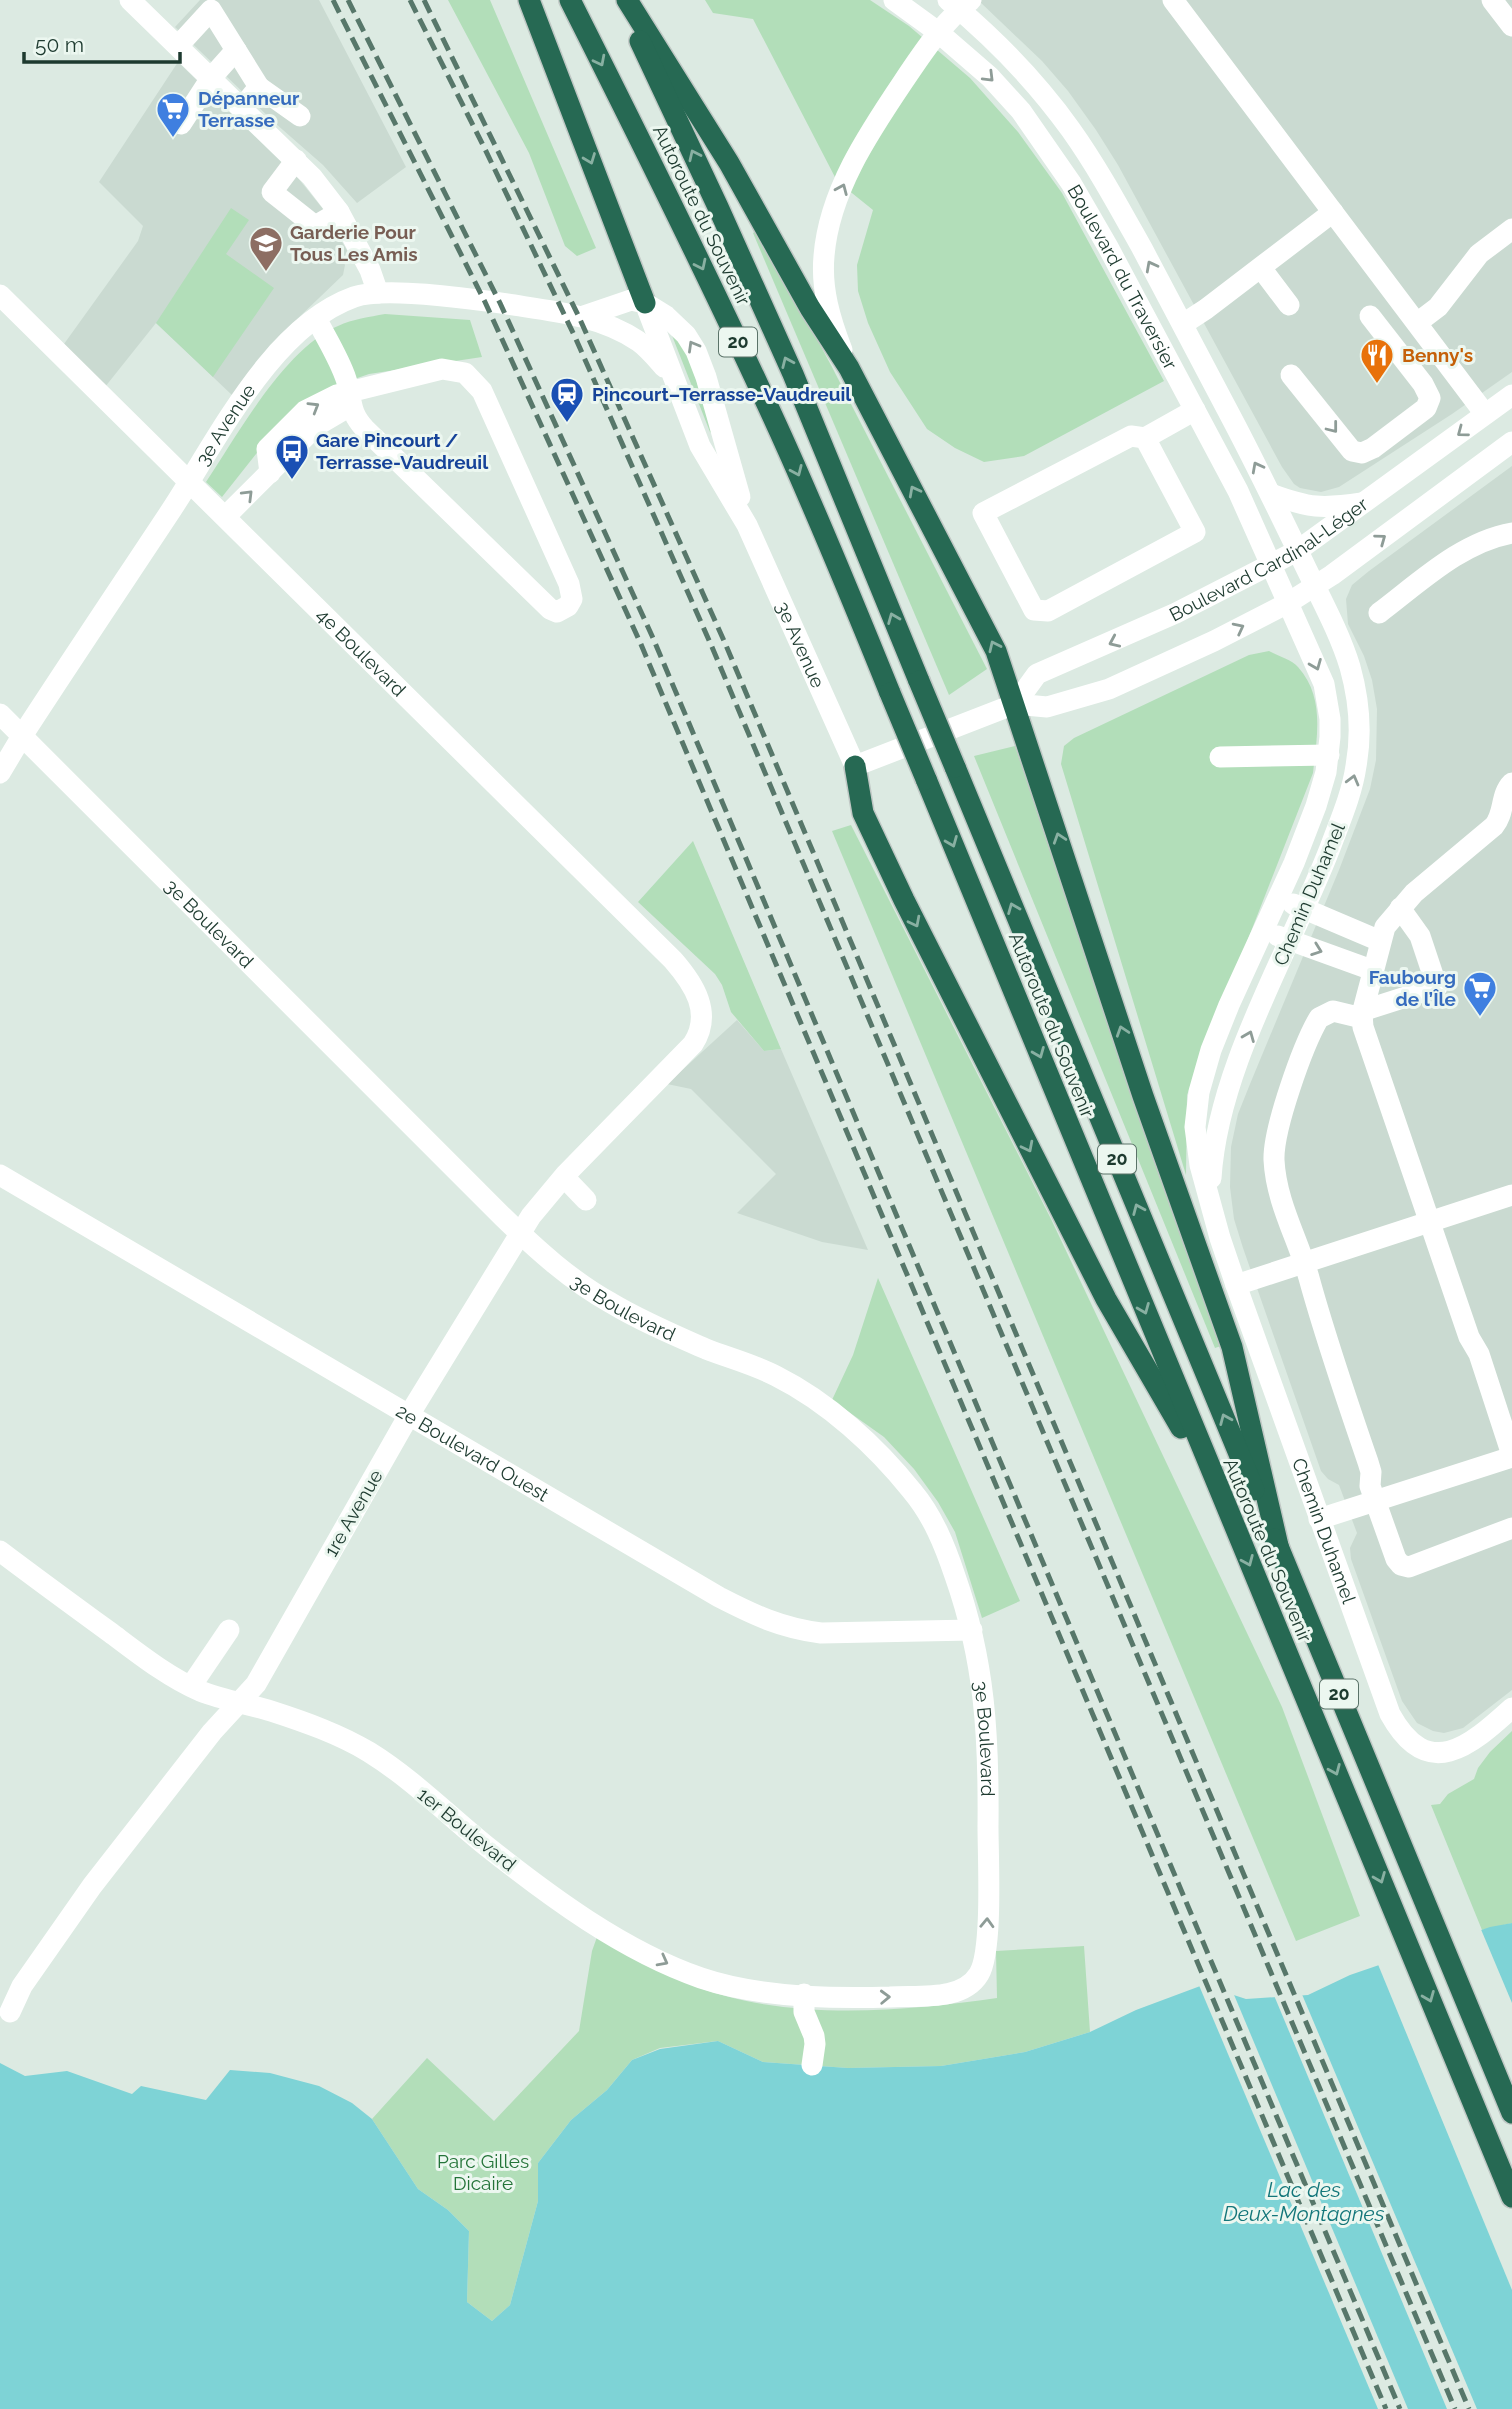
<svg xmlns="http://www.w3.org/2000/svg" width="1512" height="2409" viewBox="0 0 1512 2409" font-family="Raleway,sans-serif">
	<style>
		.built { fill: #cadad1 }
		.green { fill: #b2deb9 }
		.water { fill: #7ed3d6 }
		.pier { fill: #dceae2 }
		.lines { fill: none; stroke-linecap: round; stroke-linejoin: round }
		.highway-casing { stroke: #c0c8c5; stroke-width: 24 }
		.minor { stroke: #fff; stroke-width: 21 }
		.highway { stroke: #266953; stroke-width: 21 }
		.rail { stroke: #57776a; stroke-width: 5; stroke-dasharray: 14 7; stroke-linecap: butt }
		.highway-bridge-casing { stroke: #c0c8c5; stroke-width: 24; stroke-linecap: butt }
		.highway-bridge { stroke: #266953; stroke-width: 21 }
		.oneway { stroke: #89b0a2 }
		.oneway2 { stroke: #8e9c97 }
		.labels { text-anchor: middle; stroke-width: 6; stroke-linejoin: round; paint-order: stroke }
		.shield { fill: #ecf7f0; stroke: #5b7369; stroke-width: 2 }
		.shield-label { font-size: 18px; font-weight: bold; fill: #1d3a2f }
		.shop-label { font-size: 19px; font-weight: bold; fill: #366cbe; stroke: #ecf7f0; text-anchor: start }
		.street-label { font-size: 19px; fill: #1d3a2f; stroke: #ecf7f0 }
		.education-label { font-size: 19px; font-weight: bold; fill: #785e54; stroke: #ecf7f0; text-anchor: start }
		.food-label { font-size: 19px; font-weight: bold; fill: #c56008; stroke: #ecf7f0; text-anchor: start }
		.transit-label { font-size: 19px; font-weight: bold; fill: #164399; stroke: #ecf7f0; text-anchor: start }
		.park-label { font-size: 19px; fill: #247439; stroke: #ecf7f0 }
		.water-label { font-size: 21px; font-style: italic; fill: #13767a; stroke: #ecf7f0 }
	</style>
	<rect width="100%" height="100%" fill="#dceae2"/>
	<g class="built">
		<polygon points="200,0 319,0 406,167 357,203 323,165 275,123 175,27"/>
		<polygon points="978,0 1512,0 1512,372 1452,414 1339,487 1321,492 1300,488 1294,484 1282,467 1118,165 1096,130 1068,91 1042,61"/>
		<polygon points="178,62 298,178 323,209 349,254 341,258 345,265 343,275 270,345 233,396 156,323 105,387 64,344 138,241 143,226 99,182"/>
		<polygon points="1512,466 1512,1690 1463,1728 1444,1733 1433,1731 1417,1723 1402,1701 1351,1559 1350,1548 1357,1533 1339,1485 1328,1479 1321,1471 1243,1248 1234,1219 1230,1187 1231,1147 1238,1114 1250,1084 1339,870 1370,789 1376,760 1377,709 1372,680 1364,656 1348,624 1346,599 1352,585 1369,571"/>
		<polygon points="737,1020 764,1051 781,1049 868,1250 822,1242 737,1213 776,1174 691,1089 667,1084"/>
	</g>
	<g class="green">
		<polygon points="448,0 490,0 596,248 577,256 565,246 529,153"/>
		<polygon points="705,0 870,0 909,26 970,78 1018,132 1062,193 1164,381 1024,456 984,462 955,448 927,429 890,372 868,323 858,291 857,265 873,210 837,181 753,19 713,13"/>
		<polygon points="231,208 249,220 226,254 274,288 213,377 156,323"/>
		<polygon points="758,230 832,367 987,669 949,695 753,233"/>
		<path d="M385,314L470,320L482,357L369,374L337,385L260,449L222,497L206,482C238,434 285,348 338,326C353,319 369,317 385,314Z"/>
		<polygon points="671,333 689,355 712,433 710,432"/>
		<path d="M1269,651C1278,656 1292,660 1298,667C1325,697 1317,736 1313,773L1187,1095L1186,1175L1061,764L1064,746L1074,738L1249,655Z"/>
		<polygon points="1015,746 1138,1107 1224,1345 1215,1348 974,756"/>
		<polygon points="851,825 1051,1219 1282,1707 1360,1916 1296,1941 832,831"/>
		<polygon points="693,841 781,1049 764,1051 731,1012 722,985 715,974 638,902"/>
		<polygon points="878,1278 1020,1601 982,1618 955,1532 938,1502 914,1469 884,1437 832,1400 853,1355"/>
		<polygon points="1512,1731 1512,1923 1482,1930 1431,1805 1440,1804 1448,1794 1474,1779 1478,1768 1490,1752"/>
		<path d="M597,1937C626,1952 656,1970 687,1983C781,2022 899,2012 997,1998L996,1951L1084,1946L1090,2032L1025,2052L941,2066L848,2068L763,2062L718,2041L660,2048L632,2060L607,2090L571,2120L538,2163V2201L510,2305L492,2321L467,2302L469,2231L448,2210L418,2189L372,2119L427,2058L494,2121L579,2031L592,1951Z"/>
	</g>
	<polygon class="water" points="1512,1923 1512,2409 0,2409 0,2063 25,2076 67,2071 132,2094 141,2086 206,2100 230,2070 270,2073 319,2086 352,2103 372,2119 418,2189 448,2210 469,2231 467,2302 492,2321 510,2305 538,2201 538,2163 571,2120 607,2090 632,2060 660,2049 718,2041 763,2062 848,2068 941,2066 1025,2052 1090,2032 1136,2010 1203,1985 1246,1999 1308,1995 1350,1975 1490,1927"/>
	<g class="pier">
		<polygon points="1480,1927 1512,2003 1512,2290 1377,1962"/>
		<polygon points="1204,1982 1232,1990 1408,2409 1378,2409 1198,1983"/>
		<polygon points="1301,1992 1477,2409 1447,2409 1273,1993"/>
	</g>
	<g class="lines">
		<defs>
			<g id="highway">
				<polyline points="529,0 645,303"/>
				<path d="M570,0C639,137 708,275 772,415C814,506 852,599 890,693"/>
				<polyline points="627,0 729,163 810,308 849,368 996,651 1143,1096 1232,1347 1279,1550"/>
				<polyline points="640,41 718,207 793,374 919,681"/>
				<polyline points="855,766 863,813 904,900 1106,1299 1181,1428"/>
				<polyline points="955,767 1254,1490"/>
				<polyline points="926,779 1512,2197"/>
				<polyline points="1275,1539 1512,2113"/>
			</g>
		</defs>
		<use href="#highway" class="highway-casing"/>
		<g class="minor">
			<polyline points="130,0 312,177 339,212 370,270 378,293"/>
			<path id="s1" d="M894,0L938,32L990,77L1021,111L1071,183L1108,247L1238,491L1324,684L1330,719V737L1326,772L1316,806L1294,863L1229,1005L1211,1050L1199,1092L1195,1127L1200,1165L1220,1238L1236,1285L1390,1714C1428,1783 1470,1746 1512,1708"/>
			<path d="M948,0C995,39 1036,81 1071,130C1098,168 1120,209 1143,250C1172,305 1201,360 1230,415C1257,466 1282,518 1307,570C1322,601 1340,634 1350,667C1359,699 1362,733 1356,766C1352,794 1340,821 1330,848C1290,951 1218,1067 1211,1178"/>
			<polyline points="1173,0 1485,414"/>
			<polyline points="1492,0 1512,26"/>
			<polyline points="178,46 211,10 259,87"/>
			<polyline points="250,98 259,87 300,116"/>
			<polyline points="181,124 211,78 236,50"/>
			<polyline points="296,160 272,192 315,226 339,212"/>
			<polyline points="1261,268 1289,305"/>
			<path id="s2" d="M0,295L673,960C694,984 713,1013 693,1044L566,1174L531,1216L409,1415L256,1684L212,1732L92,1886L22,1986L10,2012"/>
			<path id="s3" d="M645,303L700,446L747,525L855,766L1015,704L1047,707L1109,689L1214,641L1288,603L1332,575L1512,442"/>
			<polyline points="584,316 631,300 645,303 666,316 686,335 696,351 706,377 740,497"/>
			<polyline points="1417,323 1438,307 1479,254 1512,229"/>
			<polyline points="1183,324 1206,309 1333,212"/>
			<path d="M842,350C830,319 821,289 824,256C829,192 868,134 903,82C923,52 943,22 971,0"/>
			<polyline points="1291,375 1352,451 1362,453 1373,448 1426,408 1430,398 1423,384 1370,316"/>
			<polygon points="1131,436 1145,438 1195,532 1048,611 1034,610 983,513"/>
			<polyline points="1145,438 1195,410"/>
			<path d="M270,473L267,449L305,411L337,395L442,369L465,373L482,391L569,584L572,599L568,606L557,612L550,609L365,429C348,411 353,400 346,379C339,358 326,338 316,318"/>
			<path d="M1271,494C1309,508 1322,509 1362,503"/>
			<polyline points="226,516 316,426 350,406"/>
			<path d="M1379,613C1419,583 1461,542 1512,533"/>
			<path id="s4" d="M1015,704L1037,674L1176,613L1297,551L1512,395"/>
			<path id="s5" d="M0,714L503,1217C536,1249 571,1281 611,1303C641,1321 674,1335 706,1349C729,1358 753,1364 776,1376C828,1402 876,1446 912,1491C933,1516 945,1546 955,1576C985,1661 989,1737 988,1827C988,1858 993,1951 979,1974C962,2002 918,1995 890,1997C831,1999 757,1997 701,1978C623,1951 549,1896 485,1845C447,1814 411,1778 369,1752C339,1734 305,1722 271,1711C248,1704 223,1700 200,1691C168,1677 139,1654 111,1633C74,1606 37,1579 0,1551"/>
			<polyline points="1220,757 1329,755"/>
			<path id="s6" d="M0,773L22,736C70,662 119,589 168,515C215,445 270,327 354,297C385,286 472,299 507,304C552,311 599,315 638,341C648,348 656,358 664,367"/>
			<path d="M1512,783C1500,795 1505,813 1494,826L1414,893L1385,927L1362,1014L1363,1027L1469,1337L1479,1354L1512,1455"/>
			<polyline points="1293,904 1380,941"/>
			<polyline points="1278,936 1372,970"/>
			<polyline points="1362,1011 1437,987 1420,936 1400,908"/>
			<path d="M1362,1018L1333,1011L1319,1018C1303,1045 1273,1129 1274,1160C1276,1202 1298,1239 1309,1278C1326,1340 1347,1401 1368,1462L1371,1472L1370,1486L1396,1559L1401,1565L1409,1567L1512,1528"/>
			<path id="s7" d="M0,1175L719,1597C754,1615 781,1628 821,1633L972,1630"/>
			<polyline points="564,1177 586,1200"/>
			<polyline points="1236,1285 1512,1195"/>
			<polyline points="1319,1519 1512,1457"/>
			<polyline points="191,1686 229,1630"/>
			<polyline points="804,1994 804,2012 814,2036 815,2044 812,2065"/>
		</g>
		<use href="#highway" class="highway"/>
		<g class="rail">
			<polyline points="333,0 485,302 640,642 1386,2409"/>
			<polyline points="348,0 500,303 653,638 1400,2409"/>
			<polyline points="410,0 484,147 575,337 712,647 1455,2409"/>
			<polyline points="424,0 578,315 725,643 1469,2409"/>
		</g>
		<defs>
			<g id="highway-bridge">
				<polyline points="919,681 955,767"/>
				<polyline points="890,693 926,779"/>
			</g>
		</defs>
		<use href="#highway-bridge" class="highway-bridge-casing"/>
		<use href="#highway-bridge" class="highway-bridge"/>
	</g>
	<defs><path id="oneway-chevron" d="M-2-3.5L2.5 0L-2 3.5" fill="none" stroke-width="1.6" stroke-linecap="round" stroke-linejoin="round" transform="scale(1.75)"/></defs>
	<g class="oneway">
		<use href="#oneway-chevron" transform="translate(600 61) rotate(63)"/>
		<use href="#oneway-chevron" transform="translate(694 155) rotate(-115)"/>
		<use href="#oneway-chevron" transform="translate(590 159) rotate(69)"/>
		<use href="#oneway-chevron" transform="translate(701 265) rotate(64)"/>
		<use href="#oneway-chevron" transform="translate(787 362) rotate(-114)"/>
		<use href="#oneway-chevron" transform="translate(797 471) rotate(66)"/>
		<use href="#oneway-chevron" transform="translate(914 491) rotate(-118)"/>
		<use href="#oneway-chevron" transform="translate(893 618) rotate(-112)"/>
		<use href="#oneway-chevron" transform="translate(994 646) rotate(-115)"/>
		<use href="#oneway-chevron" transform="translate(1059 838) rotate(-108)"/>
		<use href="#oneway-chevron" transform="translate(952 842) rotate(68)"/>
		<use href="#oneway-chevron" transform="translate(1013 908) rotate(-112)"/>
		<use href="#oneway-chevron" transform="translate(915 922) rotate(63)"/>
		<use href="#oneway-chevron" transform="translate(1122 1031) rotate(-108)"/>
		<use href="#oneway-chevron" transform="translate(1039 1053) rotate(68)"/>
		<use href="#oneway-chevron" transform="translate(1028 1147) rotate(63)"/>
		<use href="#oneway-chevron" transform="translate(1138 1209) rotate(-113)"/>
		<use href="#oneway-chevron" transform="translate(1144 1309) rotate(68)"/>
		<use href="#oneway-chevron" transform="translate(1225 1419) rotate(-113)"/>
		<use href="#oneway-chevron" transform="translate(1248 1561) rotate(67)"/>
		<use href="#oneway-chevron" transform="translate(1335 1770) rotate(67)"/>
		<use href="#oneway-chevron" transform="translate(1380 1878) rotate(68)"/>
		<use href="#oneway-chevron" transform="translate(1429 1997) rotate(68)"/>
	</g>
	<g class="oneway2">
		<use href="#oneway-chevron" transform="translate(989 77) rotate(45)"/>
		<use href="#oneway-chevron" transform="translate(842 189) rotate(-67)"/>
		<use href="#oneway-chevron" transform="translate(1151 266) rotate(-118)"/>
		<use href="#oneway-chevron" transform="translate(693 346) rotate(-120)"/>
		<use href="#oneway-chevron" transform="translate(314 407) rotate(-31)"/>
		<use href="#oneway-chevron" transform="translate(1333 428) rotate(52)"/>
		<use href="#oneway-chevron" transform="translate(1462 432) rotate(143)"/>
		<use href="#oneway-chevron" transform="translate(1257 467) rotate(-118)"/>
		<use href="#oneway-chevron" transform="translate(248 495) rotate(-45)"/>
		<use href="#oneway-chevron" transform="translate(1381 539) rotate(-36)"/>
		<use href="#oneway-chevron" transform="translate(1239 628) rotate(-27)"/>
		<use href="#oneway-chevron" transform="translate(1114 642) rotate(156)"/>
		<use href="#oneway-chevron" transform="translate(1316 665) rotate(68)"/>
		<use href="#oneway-chevron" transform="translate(1353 780) rotate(-75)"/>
		<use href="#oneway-chevron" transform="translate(1317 950) rotate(20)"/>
		<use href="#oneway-chevron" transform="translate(1249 1036) rotate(-68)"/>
		<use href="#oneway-chevron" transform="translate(987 1923) rotate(-88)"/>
		<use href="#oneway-chevron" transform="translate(663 1961) rotate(28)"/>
		<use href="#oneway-chevron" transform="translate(885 1997) rotate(-2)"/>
	</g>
	<defs>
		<symbol id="supermarket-pin" viewBox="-11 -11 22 30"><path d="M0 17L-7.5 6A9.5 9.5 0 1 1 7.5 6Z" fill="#3f7fe0" stroke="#ecf7f0"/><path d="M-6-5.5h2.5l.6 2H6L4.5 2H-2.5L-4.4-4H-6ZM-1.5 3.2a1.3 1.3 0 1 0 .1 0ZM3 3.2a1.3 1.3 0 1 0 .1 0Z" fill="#fff"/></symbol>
		<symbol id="school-pin" viewBox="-11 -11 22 30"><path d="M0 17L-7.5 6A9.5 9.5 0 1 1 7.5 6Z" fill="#8d6e63" stroke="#ecf7f0"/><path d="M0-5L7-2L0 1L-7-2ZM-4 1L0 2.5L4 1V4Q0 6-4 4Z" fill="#fff"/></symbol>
		<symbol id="restaurant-pin" viewBox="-11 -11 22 30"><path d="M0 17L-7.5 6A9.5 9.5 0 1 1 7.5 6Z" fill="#e8710a" stroke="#ecf7f0"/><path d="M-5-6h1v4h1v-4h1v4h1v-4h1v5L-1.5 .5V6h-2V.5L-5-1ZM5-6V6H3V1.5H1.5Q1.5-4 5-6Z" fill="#fff"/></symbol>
		<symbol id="station-pin" viewBox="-11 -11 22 30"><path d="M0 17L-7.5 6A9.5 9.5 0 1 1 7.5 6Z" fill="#1a4fb4" stroke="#ecf7f0"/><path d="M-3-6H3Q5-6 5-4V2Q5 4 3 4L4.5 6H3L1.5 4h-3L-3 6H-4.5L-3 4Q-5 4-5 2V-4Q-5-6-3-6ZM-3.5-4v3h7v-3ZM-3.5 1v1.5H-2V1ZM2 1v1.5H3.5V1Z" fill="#fff"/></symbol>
		<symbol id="bus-pin" viewBox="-11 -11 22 30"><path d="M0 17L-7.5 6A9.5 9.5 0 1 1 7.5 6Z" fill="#1a4fb4" stroke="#ecf7f0"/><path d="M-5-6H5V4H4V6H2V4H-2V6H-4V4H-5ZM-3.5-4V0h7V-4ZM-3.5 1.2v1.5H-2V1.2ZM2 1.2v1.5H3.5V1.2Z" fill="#fff"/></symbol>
	</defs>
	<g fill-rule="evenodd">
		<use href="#supermarket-pin" x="154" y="90" width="38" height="52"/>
		<use href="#school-pin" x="247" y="224" width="38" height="52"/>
		<use href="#restaurant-pin" x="1358" y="336" width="38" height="52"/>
		<use href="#station-pin" x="548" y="375" width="38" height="52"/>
		<use href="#bus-pin" x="273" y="432" width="38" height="52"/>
		<use href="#supermarket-pin" x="1461" y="969" width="38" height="52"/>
	</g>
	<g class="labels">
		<g class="shield">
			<rect x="719" y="327.5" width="38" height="29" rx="5"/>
			<rect x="1098" y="1144.5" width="38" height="29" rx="5"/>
			<rect x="1320" y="1679.5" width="38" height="29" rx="5"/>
		</g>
		<g class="shield-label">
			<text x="738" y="348">20</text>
			<text x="1117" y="1165">20</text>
			<text x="1339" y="1700">20</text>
		</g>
		<g class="shop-label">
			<text x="198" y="105">Dépanneur<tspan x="198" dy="22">Terrasse</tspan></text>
			<text x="1456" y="984" text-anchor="end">Faubourg<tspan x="1456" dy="22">de l’Île</tspan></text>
		</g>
		<g class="street-label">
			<text transform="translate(702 215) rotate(64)" y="7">Autoroute du Souvenir</text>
			<text dy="7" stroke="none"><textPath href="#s1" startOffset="364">Boulevard du Traversier</textPath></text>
			<text dy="7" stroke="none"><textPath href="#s6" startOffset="415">3e Avenue</textPath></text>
			<text dy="7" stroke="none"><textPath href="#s4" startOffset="296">Boulevard Cardinal-Léger</textPath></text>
			<text dy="7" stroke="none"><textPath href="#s3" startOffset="376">3e Avenue</textPath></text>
			<text dy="7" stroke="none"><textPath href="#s2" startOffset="508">4e Boulevard</textPath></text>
			<text transform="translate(1309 894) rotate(-67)" y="7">Chemin Duhamel</text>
			<text dy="7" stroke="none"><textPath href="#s5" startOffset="296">3e Boulevard</textPath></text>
			<text transform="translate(1052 1025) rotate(68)" y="7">Autoroute du Souvenir</text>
			<text dy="7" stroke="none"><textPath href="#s5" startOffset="863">3e Boulevard</textPath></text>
			<text dy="7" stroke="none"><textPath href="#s7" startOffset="548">2e Boulevard Ouest</textPath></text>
			<text transform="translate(353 1513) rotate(-60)" y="7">1re Avenue</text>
			<text dy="7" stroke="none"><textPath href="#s1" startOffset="1712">Chemin Duhamel</textPath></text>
			<text transform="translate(1268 1550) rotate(67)" y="7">Autoroute du Souvenir</text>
			<text dy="7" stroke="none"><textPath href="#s5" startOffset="1472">3e Boulevard</textPath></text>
			<text transform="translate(467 1829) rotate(39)" y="7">1er Boulevard</text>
		</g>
		<g class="education-label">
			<text x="290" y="239">Garderie Pour<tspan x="290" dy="22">Tous Les Amis</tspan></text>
		</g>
		<g class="food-label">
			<text x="1402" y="362">Benny's</text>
		</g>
		<g class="transit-label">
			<text x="592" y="401">Pincourt–Terrasse-Vaudreuil</text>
			<text x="316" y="447">Gare Pincourt /<tspan x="316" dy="22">Terrasse-Vaudreuil</tspan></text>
		</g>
		<g class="park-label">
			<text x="483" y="2168">Parc Gilles<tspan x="483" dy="22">Dicaire</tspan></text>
		</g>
		<g class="water-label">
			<text x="1304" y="2197">Lac des<tspan x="1304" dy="24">Deux-Montagnes</tspan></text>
		</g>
	</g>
	<path d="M24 52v10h156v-10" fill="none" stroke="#1d3a2f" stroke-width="3.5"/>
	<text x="35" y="52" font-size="21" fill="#1d3a2f" stroke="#ecf7f0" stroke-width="5" paint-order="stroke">50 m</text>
</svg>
